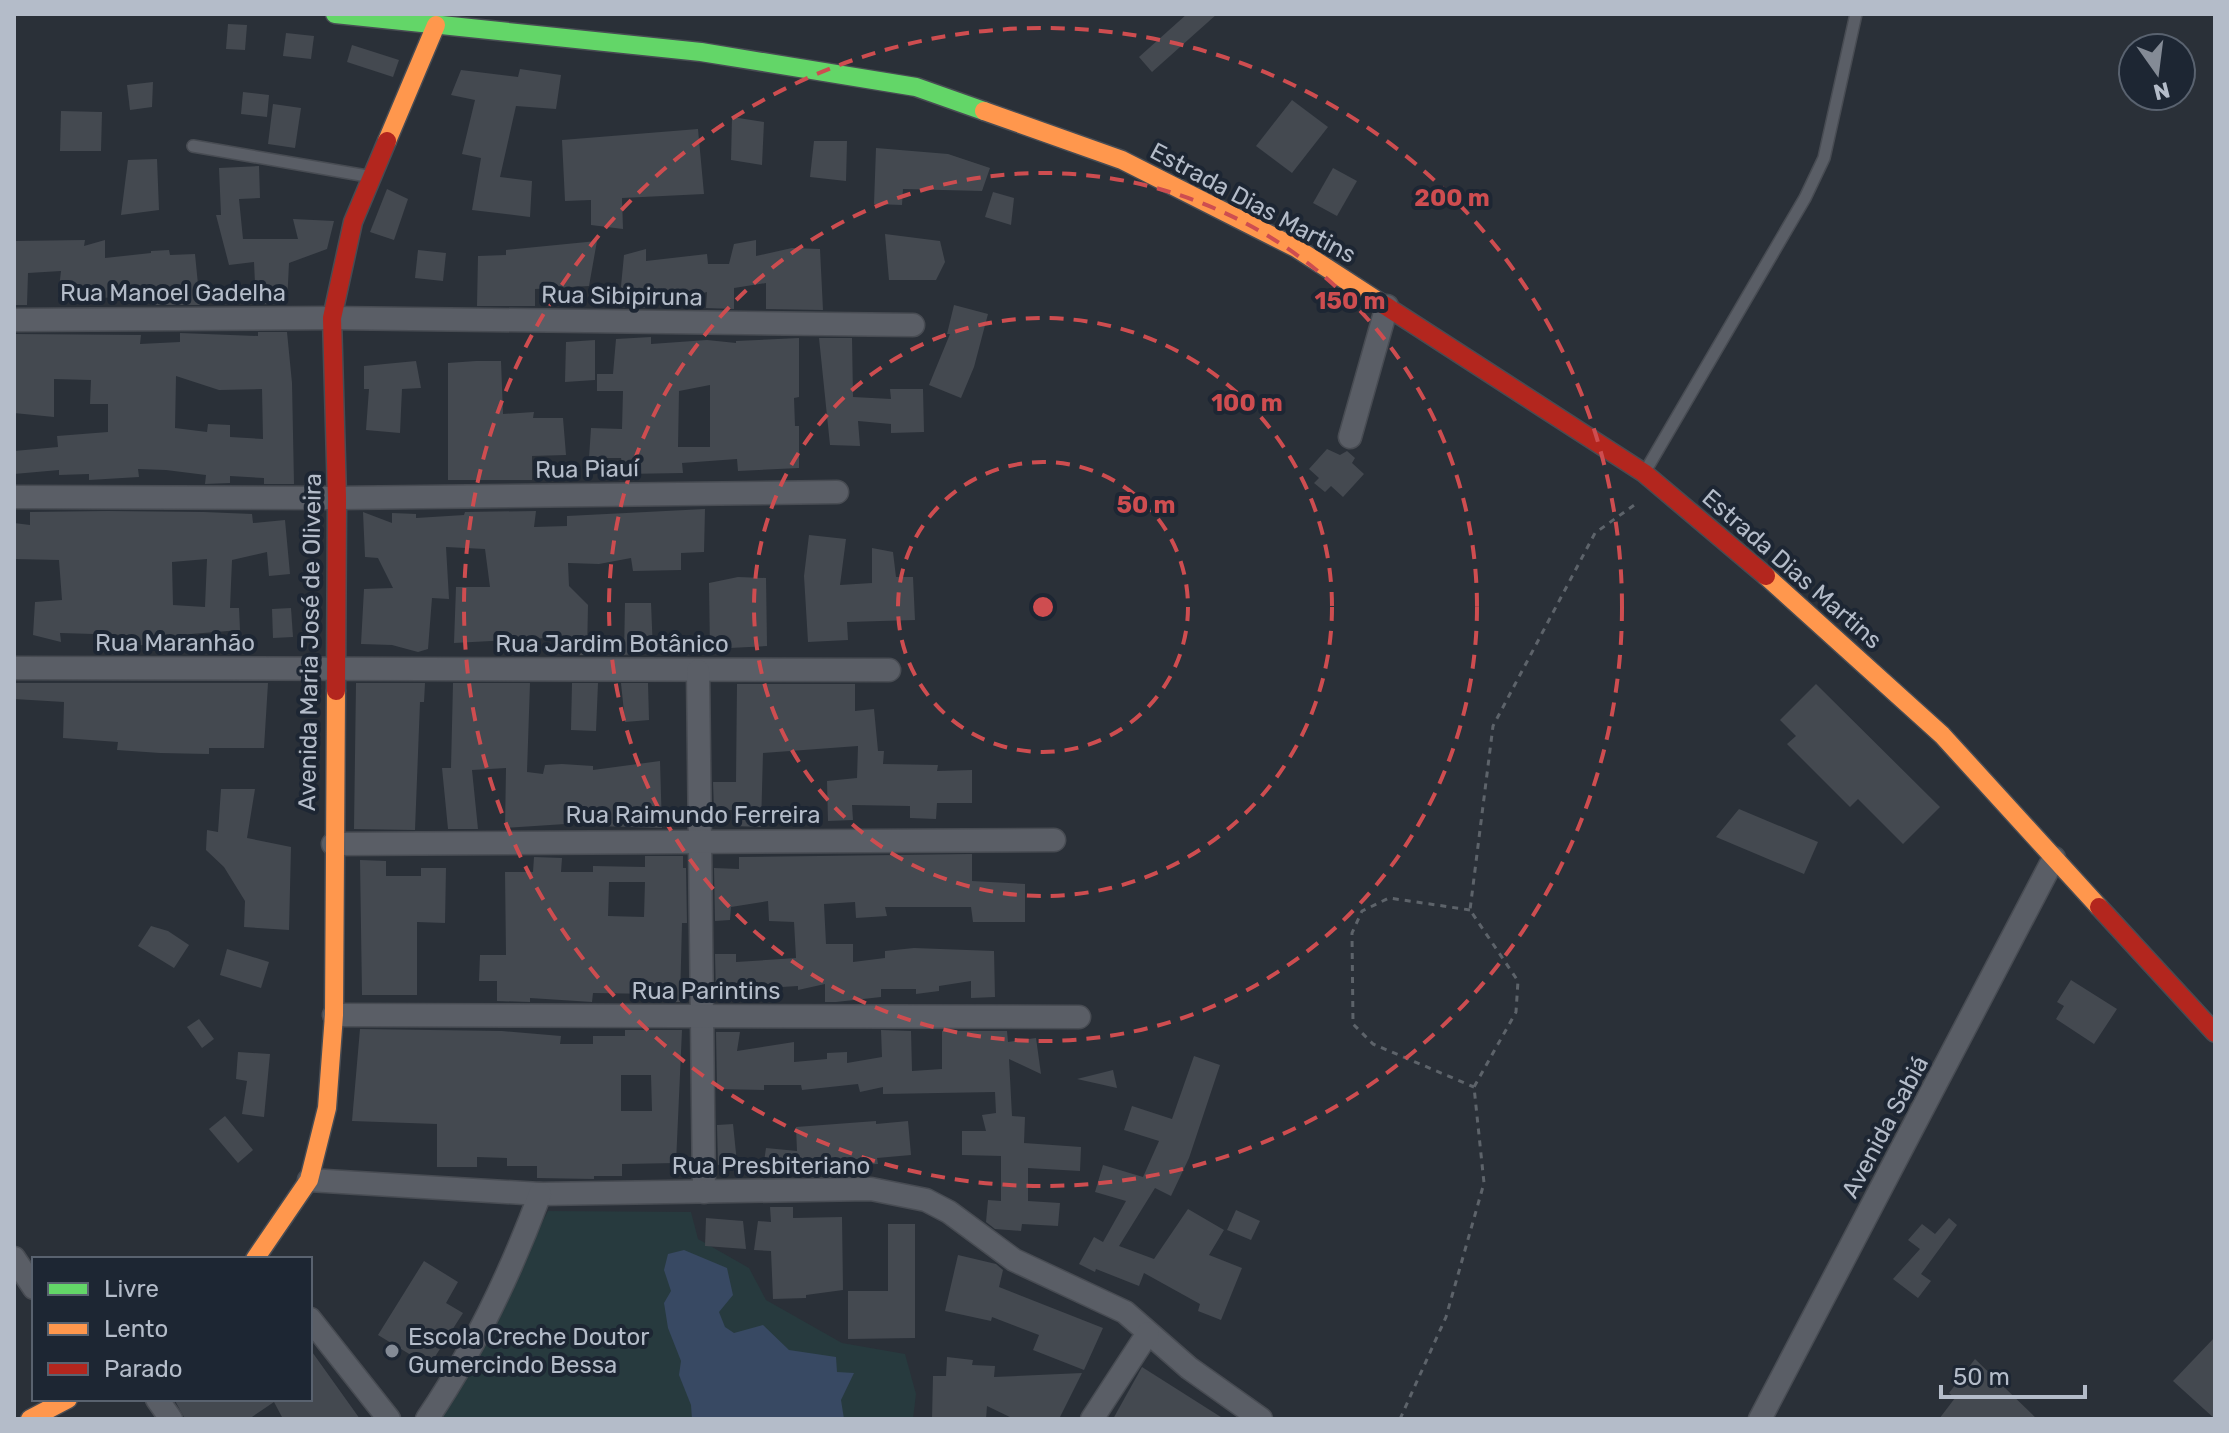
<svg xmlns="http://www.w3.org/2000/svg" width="2229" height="1433" viewBox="0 0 2229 1433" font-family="Rubik,sans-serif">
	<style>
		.green { fill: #273a3e }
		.water { fill: #384963 }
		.building { fill: #444950; fill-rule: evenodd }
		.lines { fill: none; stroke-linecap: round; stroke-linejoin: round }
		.lane-casing { stroke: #484c53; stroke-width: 14 }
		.street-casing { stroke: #484c53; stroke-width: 25 }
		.fast-casing { stroke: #484c53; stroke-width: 21 }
		.slow-casing { stroke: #484c53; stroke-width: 21 }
		.jam-casing { stroke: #484c53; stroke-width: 21 }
		.path { stroke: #5d636a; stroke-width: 3; stroke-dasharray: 6 6; stroke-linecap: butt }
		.lane { stroke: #5a5e66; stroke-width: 11 }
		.street { stroke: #5a5e66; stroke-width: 22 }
		.fast { stroke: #63d668; stroke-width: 18 }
		.slow { stroke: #ff974d; stroke-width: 18 }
		.jam { stroke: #b3261e; stroke-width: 18 }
		.ring { fill: none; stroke: #ce4d50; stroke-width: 4; stroke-dasharray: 14 10 }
		.poi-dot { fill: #848b96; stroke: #1d2633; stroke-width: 3 }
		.labels { text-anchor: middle; stroke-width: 8; stroke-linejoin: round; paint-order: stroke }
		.street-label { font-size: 24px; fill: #b4bcc9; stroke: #1d2633 }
		.poi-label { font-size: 24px; fill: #b4bcc9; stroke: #1d2633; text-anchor: start }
		.centre { fill: #ce4d50; stroke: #1d2633; stroke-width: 4 }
		.ring-label { font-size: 24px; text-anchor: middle; font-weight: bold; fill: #ce4d50; stroke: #1d2633; stroke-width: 8; stroke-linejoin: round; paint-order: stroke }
	</style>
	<rect width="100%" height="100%" fill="#2a3038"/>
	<polygon class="green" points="548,1211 691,1212 698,1239 749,1268 766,1300 842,1343 905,1354 916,1394 913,1419 441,1419"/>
	<polygon class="water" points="684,1250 727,1268 733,1295 719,1312 725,1327 734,1333 763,1325 789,1350 836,1357 837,1372 854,1373 841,1400 844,1419 692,1419 691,1405 679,1375 681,1361 668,1328 664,1303 671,1291 664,1270 668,1254"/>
	<g class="building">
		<polygon points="1187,14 1217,14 1152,72 1139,57"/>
		<polygon points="228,24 247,25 245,50 226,49"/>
		<polygon points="286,33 314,36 311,59 283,56"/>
		<polygon points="352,45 399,60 393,77 347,62"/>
		<polygon points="520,69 561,75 556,109 516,106 500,177 532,181 530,217 472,210 481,158 462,154 475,100 451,95 461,70 518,77"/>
		<polygon points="153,82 152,107 130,110 127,85"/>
		<polygon points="243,92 269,95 267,117 241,114"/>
		<polygon points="1292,100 1328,127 1292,173 1256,146"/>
		<polygon points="273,104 301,108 295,148 268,144"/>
		<polygon points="61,111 102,112 101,151 60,151"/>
		<polygon points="732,117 764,122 762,165 731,160"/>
		<polygon points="698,129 704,194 622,198 623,229 591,225 591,200 565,201 562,140"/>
		<polygon points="814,141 847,141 846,181 810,177"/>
		<polygon points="876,148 948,154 990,168 982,191 903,189 902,205 874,204"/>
		<polygon points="157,159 159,210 121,215 128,160"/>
		<polygon points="259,166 260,198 239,199 243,239 298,239 293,219 334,221 327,249 289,263 287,304 256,304 254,262 229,265 216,215 221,215 219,168"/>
		<polygon points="1333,168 1357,181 1337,216 1313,203"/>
		<polygon points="387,189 408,199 394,240 370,232"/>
		<polygon points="993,192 1014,198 1011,225 985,217"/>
		<polygon points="885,234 940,241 945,262 936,280 889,280"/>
		<polygon points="85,240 84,246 105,240 105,258 151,253 151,251 169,250 170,255 195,254 200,305 151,305 151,295 85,299 86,293 58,297 61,271 28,273 27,305 14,305 14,241"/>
		<polygon points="756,240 756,256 792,248 820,249 823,310 766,309 766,283 734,288 734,309 706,308 707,292 643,308 619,307 624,255 646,249 646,261 707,254 708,264 729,264 734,244"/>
		<polygon points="597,241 589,286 535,289 535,306 477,306 478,256 506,255 506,250"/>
		<polygon points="418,250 446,253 443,281 415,278"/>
		<polygon points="954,305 988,314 974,367 961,398 929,385 950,334 947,334"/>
		<path d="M258,332H287L292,383L294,484H264V478L230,476V483L205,484L206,475L166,470L138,469L139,477L89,480V474L59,475V470L14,474V451L58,447L57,436L108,432V404H90L91,380L54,379V417L14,413V334L141,335L140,344L180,342V333L258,336ZM176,376L219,390L262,389L263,439L230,437V425L208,424L207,432L175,428Z"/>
		<path d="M651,337V344L707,340L736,343V341L799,338V397L794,398L795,426H799V468L738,471L737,459L682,463L683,473L624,474L621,458H589L591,428L622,429L623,391H597V374H613L616,339ZM710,385V447H678L679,391Z"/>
		<polygon points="819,338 852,338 853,397 891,399 890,389 923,389 924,432 891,433 891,424 858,421 860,446 830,445"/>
		<polygon points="595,340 595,380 565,382 566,342"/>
		<polygon points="416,361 421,388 402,389 400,433 366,430 369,389 364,389 364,366"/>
		<polygon points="476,361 501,361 503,414 534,412 533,418 563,418 566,455 532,456 532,480 448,480 448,363"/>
		<polygon points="1327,449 1340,455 1347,451 1355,458 1352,463 1364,474 1343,497 1331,486 1325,492 1314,483 1319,478 1309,469"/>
		<polygon points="705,509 704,552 681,553 681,570 633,571 631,558 599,564 568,563 569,586 588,605 587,655 562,655 565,637 454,643 456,587 490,587 485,549 446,547 449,599 432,598 428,649 418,652 392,645 361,644 364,589 393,588 378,558 365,557 363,512 392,523 392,513 416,514 416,518 464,515 465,512 536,511 534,527 567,526 567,516"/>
		<path d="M107,511L204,512L252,514L253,523L285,520L290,574L269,576L267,552L232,560L230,608H239L240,630L179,635L178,654H158V644L128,646L127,635L60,633L61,642L33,635L35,602L62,600L59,560L14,559V523L30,525V512ZM207,559L205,607L173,605L172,562Z"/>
		<polygon points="809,535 846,539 840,585 872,583 872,548 893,552 896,577 913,577 915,620 847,622 848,640 808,642 804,576"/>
		<polygon points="738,577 766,578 767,646 710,649 709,583"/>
		<polygon points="625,603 651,603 653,652 624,655"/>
		<polygon points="291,608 293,637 273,638 272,609"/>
		<polygon points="14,683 268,683 264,748 209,748 209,754 160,753 117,750 118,742 63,738 64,702 14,699"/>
		<polygon points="356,683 425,683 424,702 420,702 415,830 354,829"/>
		<polygon points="453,683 530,683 527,772 543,774 545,765 562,764 593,766 593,770 660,761 662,828 596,826 596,822 505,828 506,768 472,770 478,829 448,829 442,768 451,768"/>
		<polygon points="572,683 598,683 596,731 571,730"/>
		<polygon points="621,683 648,683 649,720 625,722"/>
		<polygon points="737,684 855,684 855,711 874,709 878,751 884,751 883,764 938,765 937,771 972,770 972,803 937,803 936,819 910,818 910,806 852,805 853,820 828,821 827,781 857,778 858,746 763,753 761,827 734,826 735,810 714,810 713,782 736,782"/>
		<polygon points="1816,684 1940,807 1903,844 1858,799 1850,807 1787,744 1796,736 1780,720"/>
		<polygon points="221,789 255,789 247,838 291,847 289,930 244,927 245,901 224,867 206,850 207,830 218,832"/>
		<polygon points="1739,809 1818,842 1804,874 1716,837"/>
		<polygon points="972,854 972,881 1025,884 1025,922 973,922 971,907 885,907 887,916 856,918 855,902 824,904 826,944 853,944 853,962 885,958 885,951 914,948 994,951 995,997 971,998 971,981 939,986 939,991 916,994 916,989 881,989 881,997 836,1002 825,1002 825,984 798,990 798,986 766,988 738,993 738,997 716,999 715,954 736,954 736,962 796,958 794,922 769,921 768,901 731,907 730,920 715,921 714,868 739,869 739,857"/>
		<path d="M645,856H683V868H686L687,923H682L680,1002H654L655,994L593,993L592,1002L530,998V1002L497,1001V981H479L480,955H506L505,872H533L534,857L562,858L561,872H593V866L645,867ZM609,882H645L644,917L608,916Z"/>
		<polygon points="360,860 386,861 386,876 421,876 421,868 446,868 445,923 417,922 417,995 362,995"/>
		<polygon points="151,926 168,931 189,945 174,968 138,946"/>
		<polygon points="227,949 269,962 261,988 220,975"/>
		<polygon points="2071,980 2117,1009 2094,1044 2056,1019 2064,1006 2057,1002"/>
		<polygon points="199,1019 214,1039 202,1048 187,1027"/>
		<path d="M360,1029L502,1031L561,1036L560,1044H593V1036H625V1030H682L676,1163L622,1164V1176H594V1179L537,1178V1166H507V1158L477,1157V1167H437V1124L352,1121ZM621,1075H651L652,1111H621Z"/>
		<polygon points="881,1030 911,1031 912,1071 942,1069 942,1031 1007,1031 1008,1042 1036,1038 1041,1074 1009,1059 1012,1116 1025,1117 1024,1143 1081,1147 1080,1171 1028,1168 1028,1201 1060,1203 1058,1226 1022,1224 1021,1231 995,1229 986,1222 988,1200 1001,1201 1001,1156 962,1155 962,1131 986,1131 982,1115 996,1113 995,1092 883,1094 883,1087 860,1092 858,1084 802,1090 801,1085 764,1085 764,1090 717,1089 716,1032 740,1032 737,1051 794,1042 794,1062 827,1059 827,1053 847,1052 847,1063 882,1057"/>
		<polygon points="238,1052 270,1054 264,1117 242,1114 247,1081 236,1079"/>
		<polygon points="1194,1056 1220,1065 1189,1158 1171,1196 1155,1188 1119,1246 1154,1259 1188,1209 1224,1230 1209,1255 1242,1268 1221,1320 1198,1311 1200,1304 1144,1273 1139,1286 1096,1269 1095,1272 1079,1264 1094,1237 1103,1242 1126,1201 1095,1192 1103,1165 1143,1177 1159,1141 1124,1130 1132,1106 1172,1119"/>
		<polygon points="1113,1070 1117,1088 1077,1079"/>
		<polygon points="225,1116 253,1150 238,1163 209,1129"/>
		<polygon points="876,1121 876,1124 908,1121 911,1155 877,1158 878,1164 857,1165 857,1159 822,1161 823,1176 798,1176 763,1169 766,1148 797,1151 796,1127"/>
		<polygon points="733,1124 737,1163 718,1165 717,1125"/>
		<polygon points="770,1207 793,1207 793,1218 842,1217 843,1290 806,1295 806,1298 773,1299 771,1251 754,1250 758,1221 771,1222"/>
		<polygon points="1236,1210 1260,1221 1251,1240 1227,1230"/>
		<polygon points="706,1218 743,1221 746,1249 705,1246"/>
		<polygon points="1949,1218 1957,1225 1921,1274 1931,1281 1918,1298 1893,1279 1920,1249 1908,1240 1922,1224 1935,1234"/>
		<polygon points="888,1224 915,1224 915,1338 848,1339 848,1291 888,1291"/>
		<polygon points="958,1255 996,1264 1003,1270 999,1287 1103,1328 1084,1370 1033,1350 1039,1335 992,1317 991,1321 945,1311"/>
		<polygon points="424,1261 458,1282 446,1303 463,1313 429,1366 378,1335"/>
		<polygon points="2215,1337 2215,1419 2173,1381"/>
		<polygon points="310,1349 360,1419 283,1419 274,1402 249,1419 185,1419 174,1399 310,1399"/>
		<polygon points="947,1357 973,1360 972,1365 995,1366 994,1377 1082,1373 1059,1419 1014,1419 987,1406 986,1419 932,1419 933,1376 946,1376"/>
		<polygon points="1975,1359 2037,1419 1939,1419 1955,1398 1949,1393"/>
		<polygon points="1142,1367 1224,1419 1113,1419"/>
	</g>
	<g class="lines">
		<defs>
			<g id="lane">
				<polyline points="193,146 367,176"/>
				<polyline points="1646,470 1805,198 1824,158 1856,14"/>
			</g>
			<g id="street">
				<polyline points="14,320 332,318 913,325"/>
				<polyline points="1350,437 1387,306"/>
				<polyline points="14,497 337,498 837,492"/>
				<polyline points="14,668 889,670"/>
				<polyline points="698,671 704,1192"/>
				<polyline points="333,844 1054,840"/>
				<polyline points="334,1015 1079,1017"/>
				<polyline points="309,1180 540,1194 871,1189 926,1200 949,1212 1014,1260 1125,1312 1189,1368 1261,1419"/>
				<polyline points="14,1258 34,1288"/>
				<polyline points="310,1319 389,1419"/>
				<polyline points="157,1399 171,1419"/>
				<path d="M427,1419C474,1350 511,1272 540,1194"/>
				<polyline points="1092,1419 1148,1333"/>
				<polyline points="1760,1419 2054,858"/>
			</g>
			<polyline id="fast" points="335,14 701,52 916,87 984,111"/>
			<g id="slow">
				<polyline points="984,111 1122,160 1296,248 1381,303"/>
				<polyline points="387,141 436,25"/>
				<polyline points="1766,576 1942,735 2099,907"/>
				<polyline points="255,1259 309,1180 327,1108 334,1015 336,691"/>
				<polyline points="30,1419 68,1399"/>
			</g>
			<g id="jam">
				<polyline points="1381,303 1644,473 1766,576"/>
				<polyline points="336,691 337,498 332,318 353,222 387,141"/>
				<polyline points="2099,907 2215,1033"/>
			</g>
		</defs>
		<use href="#lane" class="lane-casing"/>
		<use href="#street" class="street-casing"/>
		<use href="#fast" class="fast-casing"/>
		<use href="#slow" class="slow-casing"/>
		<use href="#jam" class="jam-casing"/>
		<g class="path">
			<polyline points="1470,910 1389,898 1362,911 1352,933 1353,1024 1373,1044 1474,1087"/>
			<polyline points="1400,1419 1446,1317 1484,1183 1474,1087 1516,1012 1518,981 1470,910 1493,726 1595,533 1637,503"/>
		</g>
		<use href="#lane" class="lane"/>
		<use href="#street" class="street"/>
		<use href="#fast" class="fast"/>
		<use href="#slow" class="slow"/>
		<use href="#jam" class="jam"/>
	</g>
	<g class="ring">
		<circle cx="1043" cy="607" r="145"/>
		<circle cx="1043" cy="607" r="289"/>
		<circle cx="1043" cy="607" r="434"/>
		<circle cx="1043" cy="607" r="579"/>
	</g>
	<circle class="poi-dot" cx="392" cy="1351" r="8"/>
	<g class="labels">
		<g class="street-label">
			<text transform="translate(1253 203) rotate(28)" y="8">Estrada Dias Martins</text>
			<text x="173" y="301">Rua Manoel Gadelha</text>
			<text transform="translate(622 296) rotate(1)" y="8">Rua Sibipiruna</text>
			<text transform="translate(587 469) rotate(-1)" y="8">Rua Piauí</text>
			<text transform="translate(1792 569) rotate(41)" y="8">Estrada Dias Martins</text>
			<text transform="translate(310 642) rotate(-89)" y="8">Avenida Maria José de Oliveira</text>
			<text x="175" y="651">Rua Maranhão</text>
			<text x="612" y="652">Rua Jardim Botânico</text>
			<text x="693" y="823">Rua Raimundo Ferreira</text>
			<text x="706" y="999">Rua Parintins</text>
			<text transform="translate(1885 1127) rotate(-62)" y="8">Avenida Sabiá</text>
			<text x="771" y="1174">Rua Presbiteriano</text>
		</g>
		<g class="poi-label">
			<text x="408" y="1345">Escola Creche Doutor<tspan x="408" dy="28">Gumercindo Bessa</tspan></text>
		</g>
	</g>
	<circle cx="1043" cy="607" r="12" class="centre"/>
	<g class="ring-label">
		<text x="1452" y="206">200 m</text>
		<text x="1350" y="309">150 m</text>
		<text x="1247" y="411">100 m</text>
		<text x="1146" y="513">50 m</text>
	</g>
	<rect width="2229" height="1433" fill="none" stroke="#b4bcc9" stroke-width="32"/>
	<rect x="32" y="1257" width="280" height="144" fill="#1d2633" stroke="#59626f" stroke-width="2"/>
	<rect x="48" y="1283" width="40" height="12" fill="#63d668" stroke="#59626f" stroke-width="2"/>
	<text x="104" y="1297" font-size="24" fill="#b4bcc9">Livre</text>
	<rect x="48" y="1323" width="40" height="12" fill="#ff974d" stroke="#59626f" stroke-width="2"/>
	<text x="104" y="1337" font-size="24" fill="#b4bcc9">Lento</text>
	<rect x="48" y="1363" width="40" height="12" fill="#b3261e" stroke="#59626f" stroke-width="2"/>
	<text x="104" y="1377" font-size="24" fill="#b4bcc9">Parado</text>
	<g transform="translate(2157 72) rotate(166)"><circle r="38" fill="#1d2633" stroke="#59626f" stroke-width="2"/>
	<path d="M0-6L14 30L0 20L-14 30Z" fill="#848b96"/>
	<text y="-12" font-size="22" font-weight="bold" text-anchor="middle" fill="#b4bcc9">N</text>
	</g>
	<path d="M1941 1385v12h144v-12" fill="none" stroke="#b4bcc9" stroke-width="4"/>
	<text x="1953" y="1385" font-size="24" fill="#b4bcc9" stroke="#1d2633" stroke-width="6" paint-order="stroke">50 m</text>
</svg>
